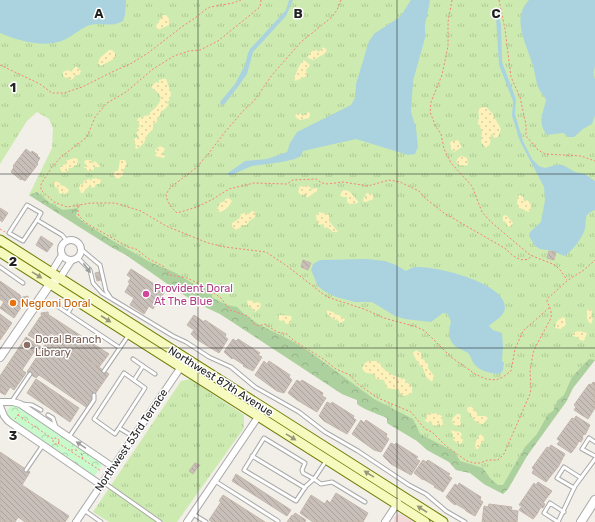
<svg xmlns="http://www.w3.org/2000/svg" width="595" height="522" viewBox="0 0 595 522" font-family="Rubik,sans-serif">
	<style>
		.commercial { fill: #f2dad9 }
		.grass { fill: url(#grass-tufts) }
		.forest { fill: url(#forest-crowns) }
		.sand { fill: url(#sand-dots) }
		.park { fill: url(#park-crowns) }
		.water { fill: #aad3df }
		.building { fill: url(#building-back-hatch); stroke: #c4b6ab }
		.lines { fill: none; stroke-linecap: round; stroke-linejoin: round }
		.service-casing { stroke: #a9a9a9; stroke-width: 5 }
		.minor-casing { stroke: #a9a9a9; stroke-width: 8 }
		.tertiary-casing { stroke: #a9a9a9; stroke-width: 10 }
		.secondary-casing { stroke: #707d05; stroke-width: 11 }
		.path { stroke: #fa8072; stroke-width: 1; stroke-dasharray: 2 2; stroke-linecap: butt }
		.service { stroke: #fff; stroke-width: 3 }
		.minor { stroke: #fff; stroke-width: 6 }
		.tertiary { stroke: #fff; stroke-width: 8 }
		.secondary { stroke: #f7fabf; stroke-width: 9 }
		.oneway { fill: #9c9c9c }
		.oneway2 { fill: #979978 }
		.grid { fill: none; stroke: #222; stroke-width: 1; stroke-opacity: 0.55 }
		.hotel-dot { fill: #d1479c; stroke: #fff; stroke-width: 1.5 }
		.food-dot { fill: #e8710a; stroke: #fff; stroke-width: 1.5 }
		.education-dot { fill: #8d6e63; stroke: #fff; stroke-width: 1.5 }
		.labels { text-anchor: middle; stroke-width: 3; stroke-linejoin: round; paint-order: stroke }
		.hotel-label { font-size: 11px; fill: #b23c85; stroke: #fff; text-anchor: start }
		.food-label { font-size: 11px; fill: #c56008; stroke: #fff; text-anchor: start }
		.education-label { font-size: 11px; fill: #785e54; stroke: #fff; text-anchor: start }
		.street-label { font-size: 11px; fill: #222; stroke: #fff }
		.grid-label { font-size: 13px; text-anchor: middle; font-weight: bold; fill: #222; stroke: #fff; stroke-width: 3; stroke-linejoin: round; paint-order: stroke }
	</style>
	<defs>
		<pattern id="grass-tufts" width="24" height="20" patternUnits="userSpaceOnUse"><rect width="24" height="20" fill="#cdebb0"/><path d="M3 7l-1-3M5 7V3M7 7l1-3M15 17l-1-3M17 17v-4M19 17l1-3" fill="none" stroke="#b0c997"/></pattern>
		<pattern id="forest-crowns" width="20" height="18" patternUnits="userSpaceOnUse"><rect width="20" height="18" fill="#add19e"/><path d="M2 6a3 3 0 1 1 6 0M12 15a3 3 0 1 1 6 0" fill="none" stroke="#95b388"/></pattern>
		<pattern id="sand-dots" width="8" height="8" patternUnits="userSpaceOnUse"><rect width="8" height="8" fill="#fff1ba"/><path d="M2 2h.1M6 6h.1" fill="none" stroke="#dacea0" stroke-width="1.8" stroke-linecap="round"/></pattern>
		<pattern id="park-crowns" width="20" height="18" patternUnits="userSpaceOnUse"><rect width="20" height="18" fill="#c8facc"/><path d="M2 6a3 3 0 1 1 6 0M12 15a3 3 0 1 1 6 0" fill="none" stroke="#acd6af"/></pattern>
		<pattern id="building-back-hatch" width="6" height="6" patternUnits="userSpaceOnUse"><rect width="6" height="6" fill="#c7bfb8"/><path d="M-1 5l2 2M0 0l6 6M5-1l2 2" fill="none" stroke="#aba49e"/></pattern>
	</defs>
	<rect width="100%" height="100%" fill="#f2efe9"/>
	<polygon class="commercial" points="398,514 401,514 414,522 394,522 394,518"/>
	<g class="grass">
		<path d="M0,0H595V360L573,388L566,402L527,456L508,489L503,494L484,484L470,473L456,470L449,462L427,450L417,441L387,423V418C376,413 367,411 357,404V400L342,394L220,314L203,306L179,292L126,255L111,247L29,195L52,148L53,128L49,119L37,112L27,121L0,164Z"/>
		<polygon points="190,379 244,415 244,428 177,522 109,522 93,512 181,381"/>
	</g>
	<path class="forest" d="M37,192L50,203L63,210L78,208L76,216L85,223L108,238L150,262L176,273L195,285L208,289L213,298L227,305L237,307L244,314L258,324L292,341L310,352L374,399L413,419L420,434L455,452L460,461L483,468L490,478L498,485H503L525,447L537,434L548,414L553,411L557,401L564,395L572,377L589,359L595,360L573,388L566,402L527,456L508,489L503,494L484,484L470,473L456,470L449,462L427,450L417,441L387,423V418C376,413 367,411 357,404V400L342,394L220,314L203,306L179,292L126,255L111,247L29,195Z"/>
	<g class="sand">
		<polygon points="163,15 166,15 169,19 169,25 158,30 156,26"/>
		<polygon points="323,47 327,50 324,54 313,60 307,57 314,49 319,52"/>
		<polygon points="109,50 112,50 115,53 115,58 101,66 98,63 100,58"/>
		<path d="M304,60L310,65L306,70L307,76L295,81L294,78C297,72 299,64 304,60Z"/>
		<polygon points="76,66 81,71 79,75 75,75 74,78 71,80 68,77 66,78 63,76 63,72 68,70 71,72"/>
		<path d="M166,78L171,94L169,101L166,103L169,104L165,109L161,111L160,115L157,119V122L153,124V129L147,135L144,143L137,149L135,148L136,145L134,142L135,138L139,137L136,133L139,131L137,129L140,126L137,120L140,117L143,119L144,116L150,115V113C155,108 164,101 159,94C157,91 153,89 151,87L156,82L159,83V80Z"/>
		<polygon points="486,107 492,113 501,129 498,137 494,138 493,135 491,134 490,144 486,148 481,142 482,132 480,127 481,126 478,124 479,115 478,110 480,108"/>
		<polygon points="308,112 310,113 310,118 300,120 295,117 297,113 301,114 303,116"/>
		<polygon points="458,140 462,147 454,152 451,149 450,142"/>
		<polygon points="161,146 165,149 162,154 165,156 164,158 155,156 157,153 155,151 155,149 158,151 157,148"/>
		<polygon points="462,156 467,158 468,165 461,166 456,162 458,158"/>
		<polygon points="75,158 78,159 77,165 75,165 72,168 68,168 69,170 66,172 62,172 60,168 63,165 67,164 65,161"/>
		<polygon points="86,160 91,160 92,164 95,161 101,167 94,167 94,170 88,171 86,168 84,168 86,164 84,162"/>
		<polygon points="120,160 125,160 127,165 123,170 123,175 118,179 113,175 115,171 118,171"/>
		<polygon points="97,178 101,180 100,184 96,184 94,188 89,186 83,193 81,193 79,188 80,184 83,185 84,181 89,179 91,181 92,179"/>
		<polygon points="53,181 55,181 60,183 60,185 64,186 69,190 68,192 65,195 63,192 62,194 59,193 58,188 55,187"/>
		<polygon points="306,185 311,188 310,192 312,189 316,188 318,189 317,191 308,197 306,197 306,194 301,195 298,192 300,186 304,187"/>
		<path d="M343,190C352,190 352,196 358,201V203L350,204L347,202V197H342L340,195Z"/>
		<polygon points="367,193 372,194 374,199 365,202 363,201 364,197 368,197 365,195"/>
		<polygon points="520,195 523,197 524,202 527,200 529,202 531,205 530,212 526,211 523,209 519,208 517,203 518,196"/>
		<path d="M229,198L232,201C229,206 226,211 219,212L217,209L220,203L225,201V199Z"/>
		<polygon points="252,211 255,212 255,217 249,221 247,225 243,225 237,230 232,227 232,223 240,218 241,214 245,213 249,214"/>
		<polygon points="319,212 329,215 329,221 338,232 333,232 327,227 324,228 324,224 319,225 317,222 316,215 318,215"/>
		<polygon points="506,215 513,223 510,227 507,226 506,222 503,221 503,216"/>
		<polygon points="247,300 252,301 255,303 258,302 261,304 260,308 255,312 251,307 248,306"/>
		<path d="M590,309L592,311L591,317L593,319L591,324C586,321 587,315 587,310Z"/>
		<polygon points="326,310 333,312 336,315 337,314 345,319 344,321 339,323 337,319 335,320 328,315"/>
		<polygon points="279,315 291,316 292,318 290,321 291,323 286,324 284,320 280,321 278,318"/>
		<polygon points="563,317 565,318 566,326 562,327 561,329 555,328 557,321"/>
		<polygon points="579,331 587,333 584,341 580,340 577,337 572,336 575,332"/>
		<path d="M416,350L421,353V357L428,364V368L434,376L432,382L426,377L423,368C420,366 414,357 413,353Z"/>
		<path d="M369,361H378C380,363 381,367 384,369C390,374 396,377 405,379L406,382L412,386V393L404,396L401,395L399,390L387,388L384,380L376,379L374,374C369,373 364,374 362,368L365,363Z"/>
		<polygon points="471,406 477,413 477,416 485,416 488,418 483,424 477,423 477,421 475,421 467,410 468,407"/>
		<polygon points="431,413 433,414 437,413 442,416 443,426 441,427 439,423 436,426 433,426 431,421 429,423 425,421 427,415"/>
		<polygon points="457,414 460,414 461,417 460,419 461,424 459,426 454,425 452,421 453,418"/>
		<polygon points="453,430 456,432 458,431 461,433 462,435 460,437 463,439 462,443 460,444 453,440 453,434 451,431"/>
		<path d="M481,434L484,438L483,442L481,443L478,449H476C474,444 477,437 481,434Z"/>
	</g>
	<polygon class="park" points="17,404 104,462 94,477 9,419 7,417 7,410 11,406"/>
	<g class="water">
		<path d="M0,0H126L125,15L123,21C112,28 101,22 90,25C81,28 74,35 66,39C46,49 19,41 0,33Z"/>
		<polygon points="289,0 293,0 286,16 253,52 247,74 240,84 223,106 221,104 220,102 235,84 245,65 248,53 250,49 286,10"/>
		<polygon points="411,0 429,0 430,1 425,25 425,38 413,81 411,112 416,128 418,147 415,154 408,155 356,139 303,151 301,156 295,159 282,162 252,166 231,175 228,175 228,173 245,161 267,159 287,152 290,143 297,132 351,105 355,98 356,84 369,41 375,33 400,17"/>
		<path d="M529,0H595V66L593,75L595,79V115L592,124L583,129L574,137H568L565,134L563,133L547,135C537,122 543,114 546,100C544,95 540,92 538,87C535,79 535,71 532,63C526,42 511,19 529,0Z"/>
		<path d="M499,17L501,25L502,62L516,99L515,114L523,141L532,159L539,166L545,168L556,165H563L575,172L585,174L595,181V210C592,211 589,213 587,215C585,219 586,224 585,228C584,236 571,253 564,256L553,251L540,249L535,246L529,236L530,232L541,222L545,200L544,187L520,141L512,116L513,101L499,65L496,18Z"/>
		<path d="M367,259L385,261L396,265L406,271C409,269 413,267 417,267C436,266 507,283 505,308C504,317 495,320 489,326L493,330L502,333L503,345L502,361L504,363L503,370L500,374C492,374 480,371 475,365C472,362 471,356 468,353C465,351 459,349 456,347C448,341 448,331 451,322L448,314L443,313L431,322L405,319L395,316L372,302H355L336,297L324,291L318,286L311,270L313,264L320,260Z"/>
	</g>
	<g class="building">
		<polygon points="26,149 31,153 32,151 38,155 37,156 40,158 37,163 38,164 25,181 22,179 21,180 11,172 14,167 13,166"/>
		<polygon points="0,208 8,213 2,222 0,220"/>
		<polygon points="41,236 53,244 47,252 36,245"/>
		<polygon points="549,251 556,252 554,260 547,258"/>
		<polygon points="303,260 311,263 308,270 301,267"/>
		<polygon points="131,269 165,291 162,296 164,297 160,304 158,302 153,309 149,306 144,314 130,305 134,298 125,292 130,283 128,282 131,278 127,275"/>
		<polygon points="99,272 101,280 97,281 95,273"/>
		<polygon points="0,281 20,295 22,306 14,318 0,308 4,302 0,299"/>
		<polygon points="28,296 29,303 19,305 18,298"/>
		<polygon points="48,312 49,319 42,320 41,313"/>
		<polygon points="0,314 12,323 0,340"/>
		<polygon points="49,315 109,354 99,367 71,349 72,348 51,333 43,344 28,335 40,317"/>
		<polygon points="194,315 204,322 205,320 226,334 225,337 228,339 219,353 196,339 191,334 194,330 187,325"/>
		<polygon points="51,335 109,374 86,407 39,375 36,378 27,372"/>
		<polygon points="26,337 41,347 36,354 34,352 22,370 26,373 14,390 10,387 5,395 0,392 0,376"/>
		<polygon points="233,339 236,341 238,339 260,353 258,355 262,357 253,371 243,366 244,365 233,358 232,359 224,352"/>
		<polygon points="264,361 267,364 269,361 290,375 289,377 292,380 284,393 277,391 255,375"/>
		<polygon points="36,379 79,408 70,422 27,393"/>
		<polygon points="297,380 300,382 302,380 323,393 322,396 326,398 317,412 297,400 288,393"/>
		<polygon points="593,382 595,383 595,408 588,419 574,410 576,407 574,405 589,384 591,385"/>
		<polygon points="327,402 331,404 332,402 354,416 353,418 356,420 347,434 324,421 319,416"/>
		<polygon points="576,416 590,425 585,435 584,434 582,437 583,438 581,442 579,441 575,448 571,453 557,444 560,441 557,439 572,418 574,419"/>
		<polygon points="361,420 364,423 366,420 387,434 386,437 389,439 381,452 374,450 352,434"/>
		<polygon points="391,443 395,445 396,443 418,457 416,459 420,461 411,475 391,464 383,456"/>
		<polygon points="551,445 565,454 558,467 546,482 532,473 534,469 532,468 547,447 549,448"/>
		<polygon points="0,452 30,472 22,485 69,516 65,522 25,522 18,517 15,522 0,522"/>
		<polygon points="423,460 426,462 428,460 450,474 448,476 452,478 443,492 434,487 435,486 423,479 423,480 414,473"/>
		<polygon points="195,463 199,465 193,474 189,471"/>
		<polygon points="236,474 291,510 287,516 232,481"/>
		<polygon points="538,482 552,491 543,503 545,504 543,508 541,507 537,514 533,519 519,510 522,506 519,505 534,483 536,485"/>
		<polygon points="459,483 481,497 480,500 483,502 475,516 466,511 466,510 456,504 455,505 451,502 446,497 455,484 458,486"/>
		<polygon points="336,493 368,513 363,522 313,522 300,513 311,495 325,504 327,500 330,503"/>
		<polygon points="223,495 265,522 212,522 209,520 221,502 219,501"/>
		<polygon points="489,504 512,507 511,510 518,511 517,522 482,522 484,506 488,507"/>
		<polygon points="295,513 306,520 305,522 287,522 292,515 293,516"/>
	</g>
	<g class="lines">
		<defs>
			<g id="service">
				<polyline points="37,220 41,213 27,205 9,233 23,241 37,220 62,235 67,241"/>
				<polyline points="82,250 100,265 106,291 110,297"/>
				<polyline points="78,258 90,270 93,283 102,293 173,336 186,342 209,357 231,367 255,387 299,412 325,432 358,451 409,485 426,494 446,511 465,522"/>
				<polyline points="0,267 23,283"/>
				<polyline points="57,306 120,348"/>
				<polyline points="68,313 75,301"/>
				<polyline points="133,359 143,366"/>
				<polyline points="104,371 128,336"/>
				<polyline points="134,380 143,366 155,374"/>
				<polyline points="12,401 30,374"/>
				<polyline points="22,404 32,405 41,410"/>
				<polyline points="48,415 53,418 56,427"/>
				<polyline points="119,428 145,388 124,373 94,419 115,434 119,428 134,437"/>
				<polyline points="69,437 94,400 94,395"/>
				<polygon points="264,438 305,463 302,470 303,473 314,479 306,486 296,501 244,470"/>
				<polyline points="595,442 589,438 582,449 595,456"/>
				<polyline points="252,456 305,488"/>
				<polyline points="326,461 314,479 321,484 332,482 365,502"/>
				<polyline points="26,470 43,445"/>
				<polyline points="215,481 278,521"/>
				<polyline points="103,482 160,522"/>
				<polyline points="574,488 557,478 564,467 581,478"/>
				<polyline points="84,510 101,522"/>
				<polyline points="193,514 206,522"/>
				<polyline points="558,522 575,486 595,459"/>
				<polyline points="558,522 544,513 550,503 564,512"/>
			</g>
			<g id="minor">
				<circle cx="71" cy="250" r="10"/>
				<polyline points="51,273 62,255"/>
				<polyline points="60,278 71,261"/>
				<polyline points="0,402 13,402 20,404 113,467"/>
				<polyline points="0,406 4,416 8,421 101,485"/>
				<polyline points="76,522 183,364"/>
				<polyline points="187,522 260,414"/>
				<polyline points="385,522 398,502"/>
			</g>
			<g id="tertiary">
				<polyline points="0,357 50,284 60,278"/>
				<polyline points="581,522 595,500"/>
			</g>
			<g id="secondary">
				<polyline points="0,240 443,522"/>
				<polyline points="0,252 425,522"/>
			</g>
		</defs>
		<use href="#service" class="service-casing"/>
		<use href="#minor" class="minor-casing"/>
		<use href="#tertiary" class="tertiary-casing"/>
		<use href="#secondary" class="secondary-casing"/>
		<g class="path">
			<polyline points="261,0 260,7 218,41 200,50 189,51 174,56 153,69 126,92 107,103 95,117 87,137 61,157 52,167 41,184 41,190 54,202 67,207 91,203 115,203 141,211 166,226 208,243 225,247 266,252 287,266 327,297 364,309 384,318 417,327 425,331 451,357 475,374 486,379 496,380 503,377 511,371 515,349 523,331 550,307"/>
			<path d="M341,0L337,10L332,17L301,42L272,75L254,101L243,111L225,132L209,153L196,168L171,187L166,194C167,203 171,207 177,213L197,207L213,199L229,189L254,183L287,184L293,180L316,179L322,183L328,184L343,182L368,186L389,180L400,182L419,191L425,198L444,213L506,249C512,256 525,266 532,255"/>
			<polyline points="452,0 448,22 448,46 442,75 431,102 430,112 436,127 441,134 444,149 451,163 472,186 482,212 491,222 530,255 555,265 561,271 567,280"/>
			<polyline points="499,0 505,29 511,77 520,97 526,125 526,136 538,150 545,154 581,156 595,161"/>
			<polyline points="0,65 40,84 52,93 64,93 82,87 112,72 132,63 148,53 183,26 195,18 205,10 210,7 233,3 241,0"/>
			<path d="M78,206V213L79,216L86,223L128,247L136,249L149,259L163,266L170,275L187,278L204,286L221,298L230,310L248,316L254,324L258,326L265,324L277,332L287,334L294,341L322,358L336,369L350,375L359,385L378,398L411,412L425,429L432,432L446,446L467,461L474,463H480L488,460H498L504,454L530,394L531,388L530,372L533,353L536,346L551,318C552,312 550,307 547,302V299L568,280L584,270L595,260"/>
			<polyline points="0,229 5,232"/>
			<polyline points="18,415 53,439"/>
			<polyline points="15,419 20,412"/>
			<circle cx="56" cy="441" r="3"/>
			<polyline points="58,443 101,471"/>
			<polyline points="71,450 77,450"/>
			<polyline points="81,453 83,459"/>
		</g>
		<use href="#service" class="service"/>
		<use href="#minor" class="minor"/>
		<use href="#tertiary" class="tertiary"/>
		<use href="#secondary" class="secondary"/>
	</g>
	<defs><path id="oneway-solid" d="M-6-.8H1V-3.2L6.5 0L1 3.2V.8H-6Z"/></defs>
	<g class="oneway">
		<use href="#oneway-solid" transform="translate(87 268) rotate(53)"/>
		<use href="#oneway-solid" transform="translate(81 445) rotate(-146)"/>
	</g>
	<g class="oneway2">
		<use href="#oneway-solid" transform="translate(37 275) rotate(32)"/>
		<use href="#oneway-solid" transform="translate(106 319) rotate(33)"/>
		<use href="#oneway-solid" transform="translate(291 437) rotate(32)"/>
		<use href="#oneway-solid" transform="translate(369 474) rotate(-148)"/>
		<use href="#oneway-solid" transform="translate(422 509) rotate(-147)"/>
	</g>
	<path class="grid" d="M198,0V522M397,0V522M0,174H595M0,348H595"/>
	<circle class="hotel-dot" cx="146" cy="294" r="4"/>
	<circle class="food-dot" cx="13" cy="303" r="4"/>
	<circle class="education-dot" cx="27" cy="345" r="4"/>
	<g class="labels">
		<g class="hotel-label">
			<text x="154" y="292">Provident Doral<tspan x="154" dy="13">At The Blue</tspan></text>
		</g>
		<g class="food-label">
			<text x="21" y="307">Negroni Doral</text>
		</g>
		<g class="education-label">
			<text x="35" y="343">Doral Branch<tspan x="35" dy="13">Library</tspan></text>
		</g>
		<g class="street-label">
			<text transform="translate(221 381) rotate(32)" y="4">Northwest 87th Avenue</text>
			<text transform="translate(131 440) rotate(-56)" y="4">Northwest 53rd Terrace</text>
		</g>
	</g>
	<g class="grid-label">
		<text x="99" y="18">A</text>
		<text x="298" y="18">B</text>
		<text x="496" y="18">C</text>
		<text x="13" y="92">1</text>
		<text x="13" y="266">2</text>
		<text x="13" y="440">3</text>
	</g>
</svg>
